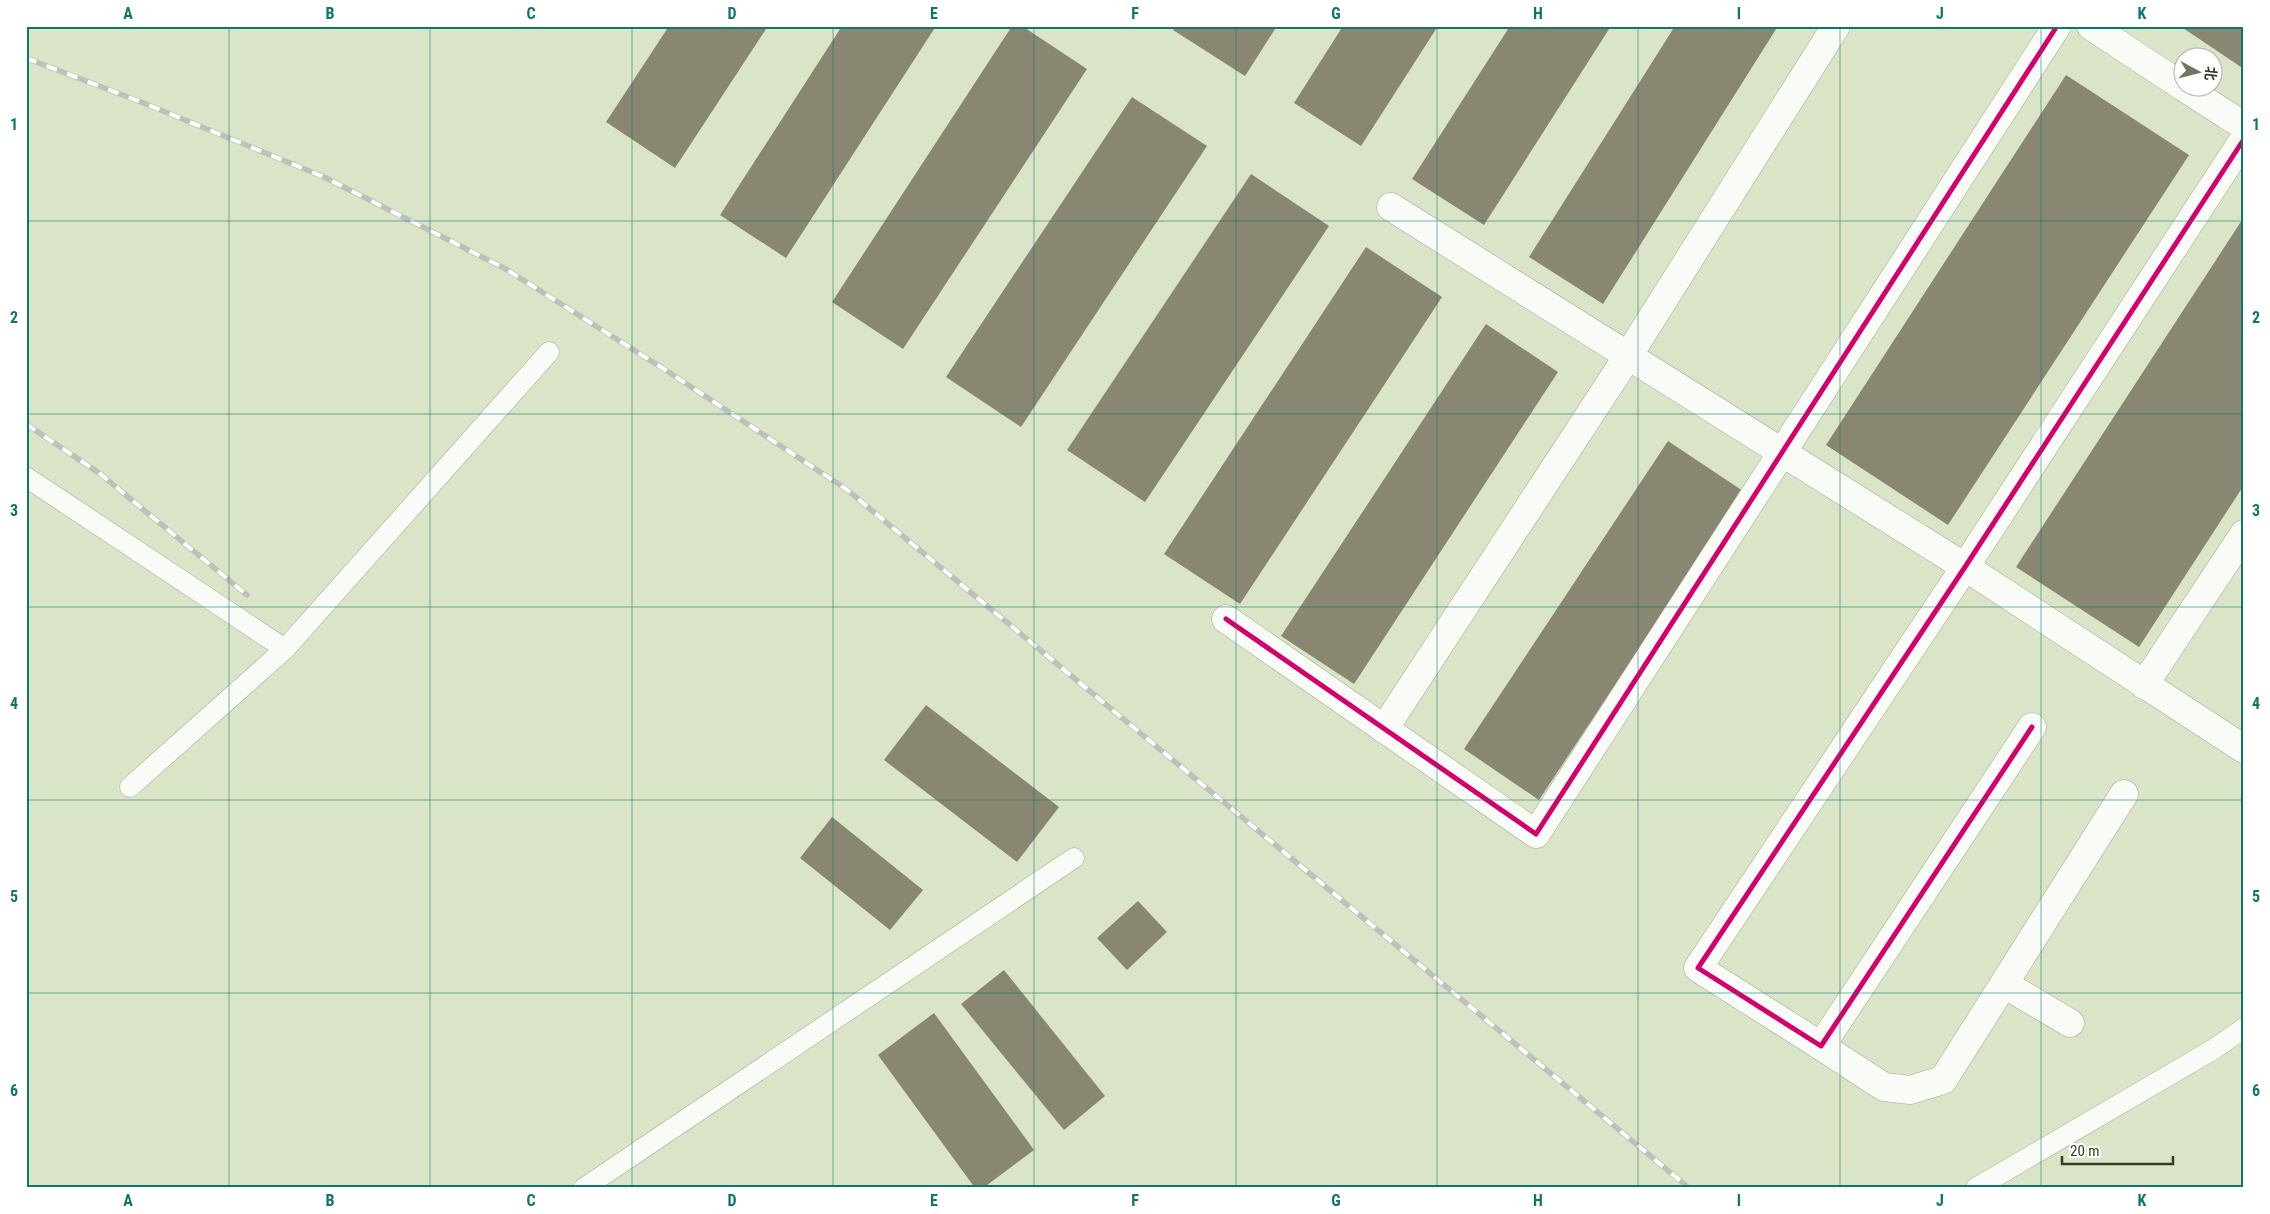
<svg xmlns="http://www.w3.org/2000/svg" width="2270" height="1214" viewBox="0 0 2270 1214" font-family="'Roboto Condensed','Noto Sans SC',sans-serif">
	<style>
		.building { fill: #898672 }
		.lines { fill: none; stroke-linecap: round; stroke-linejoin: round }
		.service-casing { stroke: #a4ab94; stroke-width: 21 }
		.minor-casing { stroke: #a4ab94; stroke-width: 29 }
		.service { stroke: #f9fbf7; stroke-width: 20 }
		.minor { stroke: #f9fbf7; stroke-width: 28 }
		.rail-casing { stroke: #bec0b9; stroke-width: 5.5 }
		.rail { stroke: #fff; stroke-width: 4; stroke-dasharray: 11; stroke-linecap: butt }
		.cycleway-casing { stroke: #fff; stroke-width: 8 }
		.cycleway { stroke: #d6006c; stroke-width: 5 }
		.grid { fill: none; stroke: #0f766e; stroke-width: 1; stroke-opacity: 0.55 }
		.neatline { fill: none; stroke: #0f766e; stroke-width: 2 }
		.grid-label { font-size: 16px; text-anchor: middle; font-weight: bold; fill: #0f766e }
	</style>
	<rect width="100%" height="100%" fill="#dae4c7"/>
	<g class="building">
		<polygon points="669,26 768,26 675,168 606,122"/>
		<polygon points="842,26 936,26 786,258 720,215"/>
		<polygon points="1012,26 1022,26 1087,69 903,349 832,302"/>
		<polygon points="1176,26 1277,26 1245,76 1173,30"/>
		<polygon points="1343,26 1438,26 1361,146 1294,103"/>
		<polygon points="1510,26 1611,26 1484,225 1412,179"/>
		<polygon points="1675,26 1778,26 1603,304 1529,257"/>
		<polygon points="2180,26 2244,26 2244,69"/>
		<polygon points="2066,75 2189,155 1948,525 1826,445"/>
		<polygon points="1132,97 1207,146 1021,427 946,377"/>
		<polygon points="1251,174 1329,226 1145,502 1067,450"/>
		<polygon points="2244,217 2244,485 2139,647 2016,567"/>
		<polygon points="1366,247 1442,297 1240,604 1164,554"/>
		<polygon points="1486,324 1558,372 1354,684 1281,636"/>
		<polygon points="1668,441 1743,491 1539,800 1464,749"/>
		<polygon points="926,705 1059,807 1017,862 884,760"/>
		<polygon points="832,817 923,890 890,930 800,858"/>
		<polygon points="1138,901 1167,932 1127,970 1097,938"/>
		<polygon points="1004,970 1105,1096 1064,1130 961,1004"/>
		<polygon points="934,1013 1034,1150 983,1188 975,1188 878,1055"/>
	</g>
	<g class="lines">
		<defs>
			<g id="service">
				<polyline points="26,477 285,649"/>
				<polyline points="130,787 285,649 549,352"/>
				<polyline points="584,1188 1074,858"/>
				<polyline points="1976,1188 2214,1049 2244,1028"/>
			</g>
			<g id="minor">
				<polyline points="2091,26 2182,86"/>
				<polyline points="2185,88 2244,126"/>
				<polyline points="1391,207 1965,567 2244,749"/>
				<polyline points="1226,619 1536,834 2057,26"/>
				<polyline points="2144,685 2244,534"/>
				<polyline points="2032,727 1821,1046 1698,968 1965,567 2244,139"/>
				<polyline points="1384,729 1628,356 1836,26"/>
				<polyline points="2004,984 2070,1023"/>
				<polyline points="1821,1046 1884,1087 1910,1090 1943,1080 2124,794"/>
			</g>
		</defs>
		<use href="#service" class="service-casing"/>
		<use href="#minor" class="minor-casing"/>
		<use href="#service" class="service"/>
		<use href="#minor" class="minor"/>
		<defs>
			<g id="rail">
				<polyline points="26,58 141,102 324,177 504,268 667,371 846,489 1689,1188"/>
				<polyline points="26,424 99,473 247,595"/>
			</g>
		</defs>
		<use href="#rail" class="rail-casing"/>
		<use href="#rail" class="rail"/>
		<defs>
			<g id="cycleway">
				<polyline points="1226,619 1536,834 2057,26"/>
				<polyline points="2032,727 1821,1046 1698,968 1965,567 2244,139"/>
			</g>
		</defs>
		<use href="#cycleway" class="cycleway-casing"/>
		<use href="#cycleway" class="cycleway"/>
	</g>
	<path class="grid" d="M229,26V1188M430,26V1188M632,26V1188M833,26V1188M1034,26V1188M1236,26V1188M1437,26V1188M1638,26V1188M1840,26V1188M2041,26V1188M26,221H2244M26,414H2244M26,607H2244M26,800H2244M26,993H2244"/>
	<rect width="2270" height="1214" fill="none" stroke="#ffffff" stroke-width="55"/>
	<g transform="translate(2198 72) rotate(97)"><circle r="24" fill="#ffffff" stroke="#aeb1a8"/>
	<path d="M0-4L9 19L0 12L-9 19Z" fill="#6f775e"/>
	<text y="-8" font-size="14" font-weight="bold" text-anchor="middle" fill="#353c26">北</text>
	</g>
	<path d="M2062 1156v8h111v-8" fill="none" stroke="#353c26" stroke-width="2.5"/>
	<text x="2070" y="1156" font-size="15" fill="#353c26" stroke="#ffffff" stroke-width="4" paint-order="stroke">20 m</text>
	<rect x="28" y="28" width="2214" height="1158" class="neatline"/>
	<g class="grid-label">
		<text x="128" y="19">A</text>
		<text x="330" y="19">B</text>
		<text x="531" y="19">C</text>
		<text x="732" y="19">D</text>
		<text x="934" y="19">E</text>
		<text x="1135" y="19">F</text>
		<text x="1336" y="19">G</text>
		<text x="1538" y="19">H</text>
		<text x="1739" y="19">I</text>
		<text x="1940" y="19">J</text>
		<text x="2142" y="19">K</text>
		<text x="14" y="130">1</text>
		<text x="2256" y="130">1</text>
		<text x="14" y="323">2</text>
		<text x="2256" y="323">2</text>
		<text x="14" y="516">3</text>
		<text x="2256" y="516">3</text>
		<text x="14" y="709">4</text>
		<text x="2256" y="709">4</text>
		<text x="14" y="902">5</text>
		<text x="2256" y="902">5</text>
		<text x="14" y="1096">6</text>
		<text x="2256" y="1096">6</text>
		<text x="128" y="1206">A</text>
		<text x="330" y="1206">B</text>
		<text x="531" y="1206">C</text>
		<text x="732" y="1206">D</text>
		<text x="934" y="1206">E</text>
		<text x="1135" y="1206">F</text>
		<text x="1336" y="1206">G</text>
		<text x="1538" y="1206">H</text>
		<text x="1739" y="1206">I</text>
		<text x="1940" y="1206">J</text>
		<text x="2142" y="1206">K</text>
	</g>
</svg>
